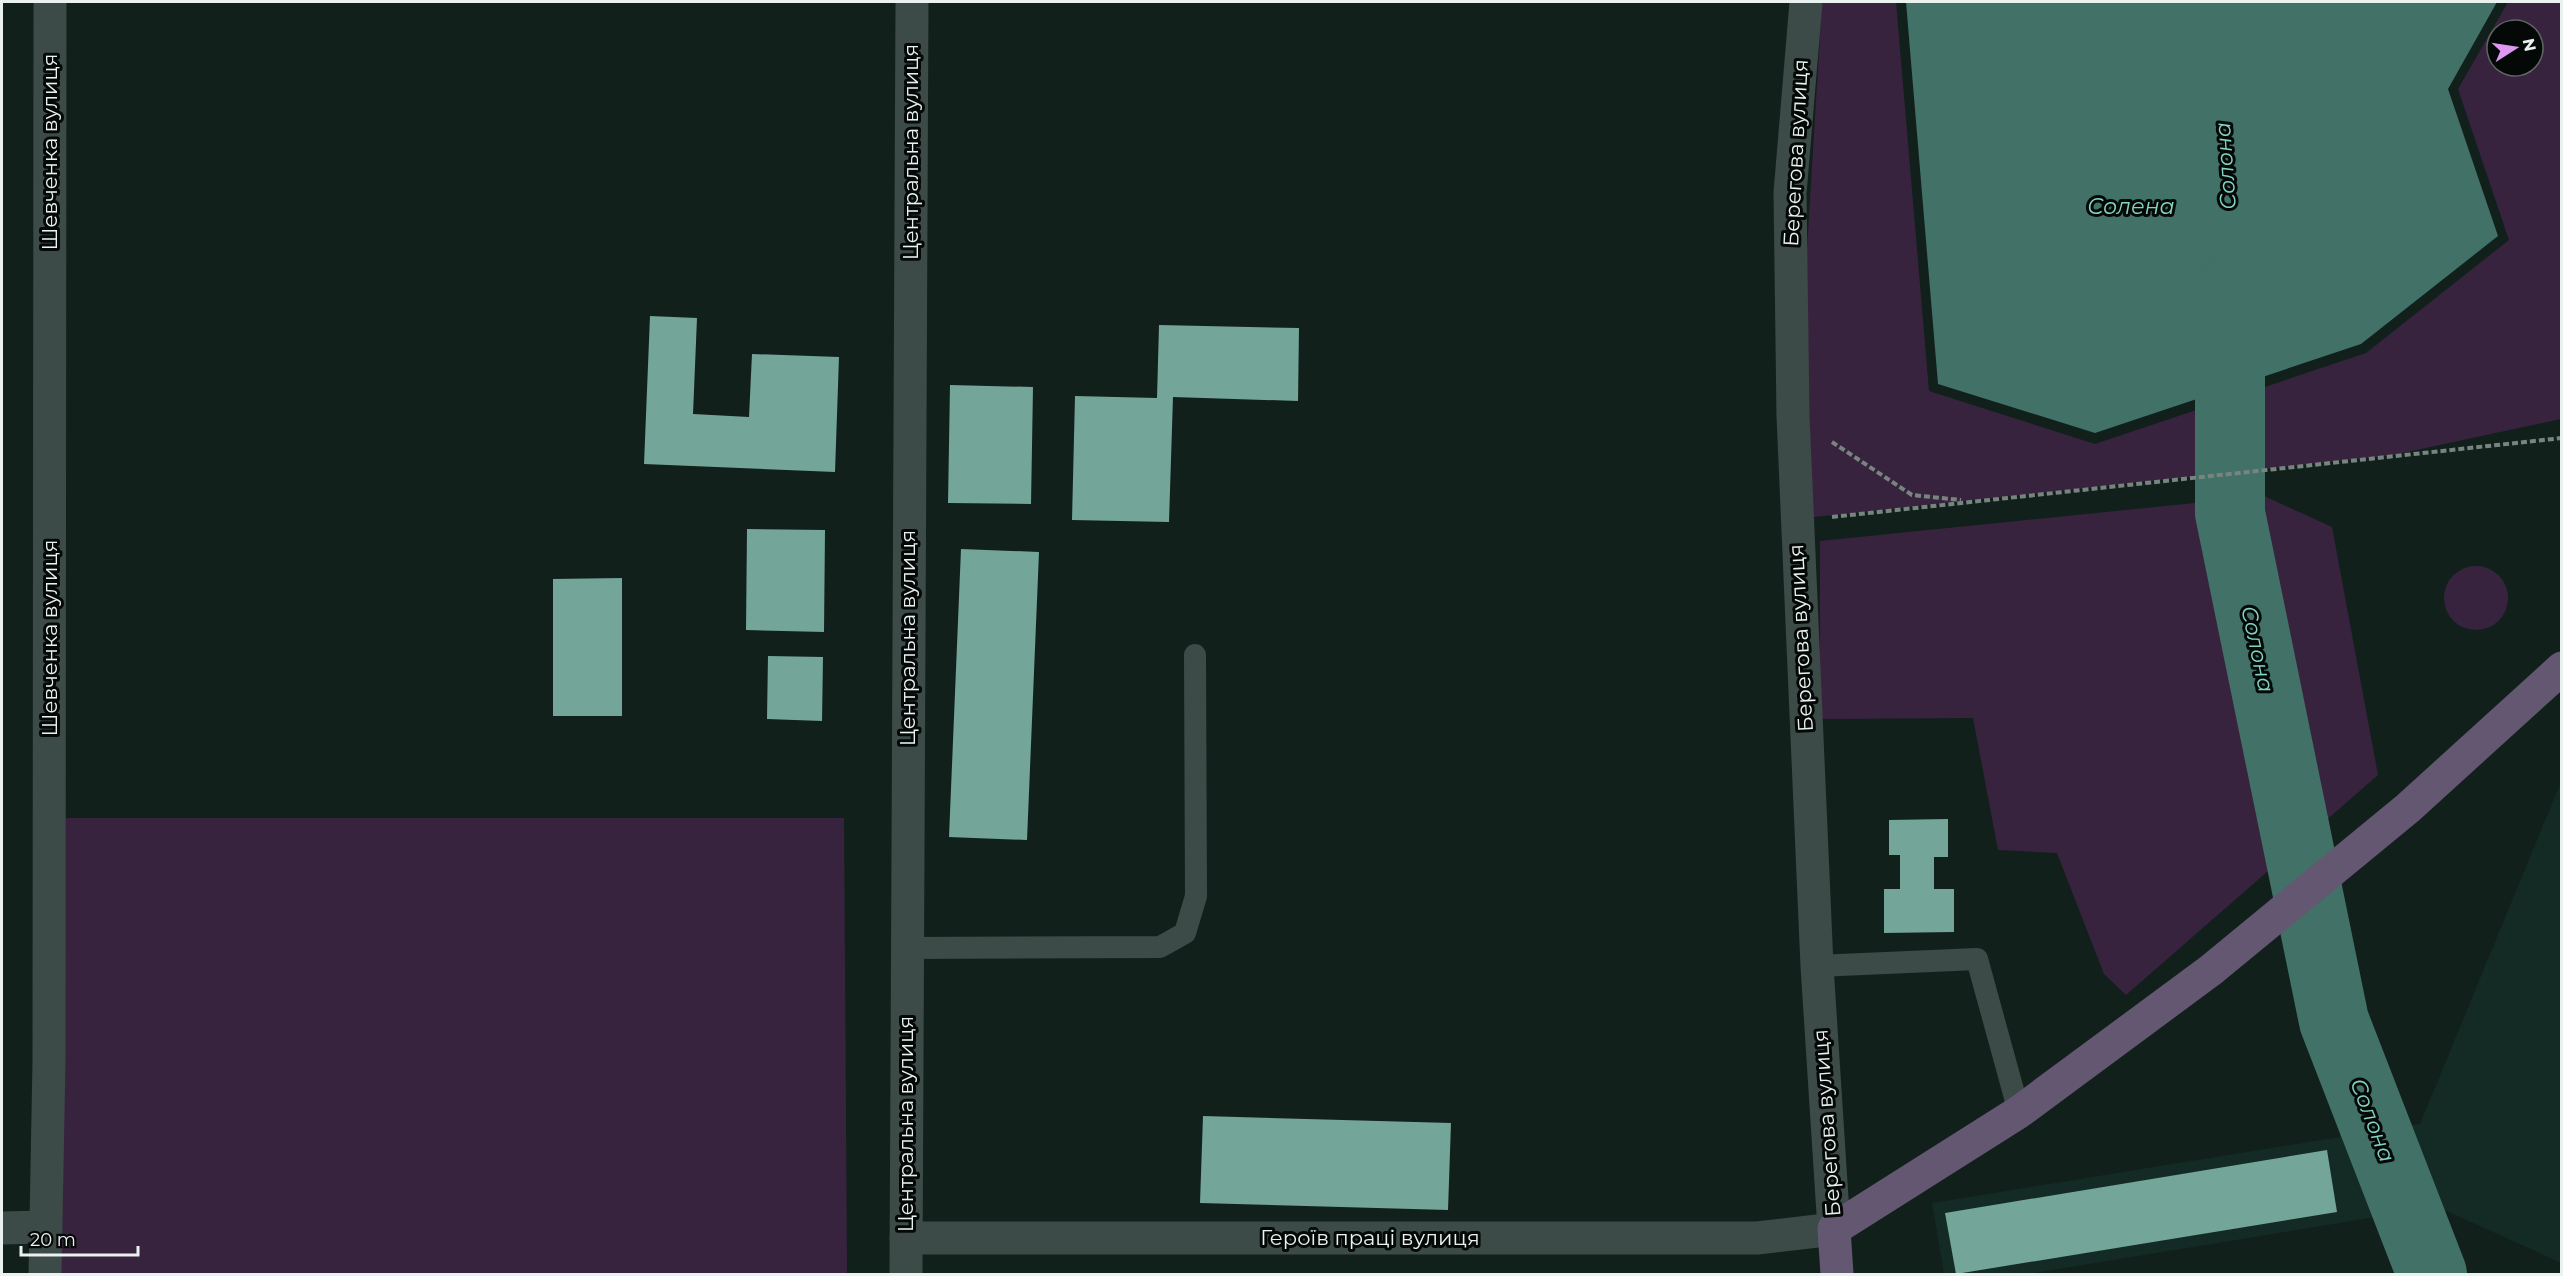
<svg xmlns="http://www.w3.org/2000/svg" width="2563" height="1276" viewBox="0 0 2563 1276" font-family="Montserrat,sans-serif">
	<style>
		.built { fill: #142a25 }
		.green { fill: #38233e; fill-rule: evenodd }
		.water { fill: #417167 }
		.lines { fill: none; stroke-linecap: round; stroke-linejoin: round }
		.river { stroke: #417167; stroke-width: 70 }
		.building { fill: #73a599 }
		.path { stroke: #788480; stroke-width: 4; stroke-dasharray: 6 3; stroke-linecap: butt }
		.lane { stroke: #3c4b47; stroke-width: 22 }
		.street { stroke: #3c4b47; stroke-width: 33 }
		.secondary { stroke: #635771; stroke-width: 33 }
		.labels { text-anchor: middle; stroke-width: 6; stroke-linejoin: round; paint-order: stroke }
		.street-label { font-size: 21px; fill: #e9f2ef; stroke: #040807 }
		.water-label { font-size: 22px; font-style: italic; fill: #82d5c2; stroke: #040807 }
	</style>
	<rect width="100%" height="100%" fill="#12201c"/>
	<polygon class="built" points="2561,782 2561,1263 2438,1207 2028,1274 1944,1274 1932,1203 2420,1124"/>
	<g class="green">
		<path d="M1822,2H1896L1929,391L2095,444L2366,353L2509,240L2458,89L2508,2H2561V419L2393,455L1805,518L1802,332ZM2497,30H2533V66H2497Z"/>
		<polygon points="2264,496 2332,527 2378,775 2126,995 2104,974 2057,853 1998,850 1973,718 1820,719 1820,541"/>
		<circle cx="2476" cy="598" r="32"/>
		<polygon points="64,818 844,818 847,1274 56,1274"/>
	</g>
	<polygon class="water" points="1906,2 2497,2 2448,89 2498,236 2361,344 2095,433 1938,384"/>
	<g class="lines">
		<polyline class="river" points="2230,290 2230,513 2334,1021 2432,1274"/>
	</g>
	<g class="building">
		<polygon points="650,316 697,318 693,414 749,417 752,354 839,357 835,472 644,464"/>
		<polygon points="1159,325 1299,328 1298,401 1173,397 1169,522 1072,520 1075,396 1157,398"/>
		<polygon points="950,385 1033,387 1031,504 948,503"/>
		<polygon points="747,529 825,530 824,632 746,630"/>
		<polygon points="961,549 1039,552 1027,840 949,837"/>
		<polygon points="622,578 622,716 553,716 553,579"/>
		<polygon points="768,656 823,657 822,721 767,719"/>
		<polygon points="1948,819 1948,857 1934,857 1934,889 1954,889 1954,932 1884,933 1884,889 1900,889 1900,855 1889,855 1889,820"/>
		<polygon points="1203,1116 1451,1123 1448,1210 1200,1203"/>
		<polygon points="2327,1150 2337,1212 1956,1274 1945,1213"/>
	</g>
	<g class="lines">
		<g class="path">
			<polyline points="1832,442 1912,495 1961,500"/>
			<polyline points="1832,517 2562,438"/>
		</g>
		<g class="lane">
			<polyline points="906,948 1160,947 1185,933 1196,896 1195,655"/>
			<polyline points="1817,966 1977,959 2019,1112"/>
		</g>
		<g class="street">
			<polyline points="2,1228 45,1227"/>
			<polyline points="906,1238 1757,1238 1834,1229 1817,966 1793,416 1790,193 1806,2"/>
			<polyline points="45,1274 49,1061 50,2"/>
			<polyline points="906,1274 912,2"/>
		</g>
		<polyline class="secondary" points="1837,1274 1834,1229 2019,1112 2211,970 2408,808 2562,668"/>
	</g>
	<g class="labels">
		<g class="street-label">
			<text transform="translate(50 152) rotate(-90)" y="7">Шевченка вулиця</text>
			<text transform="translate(911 152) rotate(-90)" y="7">Центральна вулиця</text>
			<text transform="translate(1796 153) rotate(-87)" y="7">Берегова вулиця</text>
			<text transform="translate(50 638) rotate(-90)" y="7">Шевченка вулиця</text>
			<text transform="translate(908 638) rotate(-90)" y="7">Центральна вулиця</text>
			<text transform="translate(1801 638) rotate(-93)" y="7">Берегова вулиця</text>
			<text transform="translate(1827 1123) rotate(-94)" y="7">Берегова вулиця</text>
			<text transform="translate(906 1124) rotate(-90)" y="7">Центральна вулиця</text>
			<text x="1370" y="1245">Героїв праці вулиця</text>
		</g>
		<g class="water-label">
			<text transform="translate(2225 166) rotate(-94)" y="8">Солона</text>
			<text x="2131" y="214">Солена</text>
			<text transform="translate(2258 649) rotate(78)" y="8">Солона</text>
			<text transform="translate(2373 1120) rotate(69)" y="8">Солона</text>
		</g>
	</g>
	<rect width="2563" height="1276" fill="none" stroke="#e9f2ef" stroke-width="6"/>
	<g transform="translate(2515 48) rotate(78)"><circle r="28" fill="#040807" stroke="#606664" stroke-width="1.5"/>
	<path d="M0-4.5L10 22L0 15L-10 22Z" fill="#df98f1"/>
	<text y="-9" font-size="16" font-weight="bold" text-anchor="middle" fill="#e9f2ef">N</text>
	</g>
	<path d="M21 1246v9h117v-9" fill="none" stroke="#e9f2ef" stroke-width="3"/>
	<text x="30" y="1246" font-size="18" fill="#e9f2ef" stroke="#040807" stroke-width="4.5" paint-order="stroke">20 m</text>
</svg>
